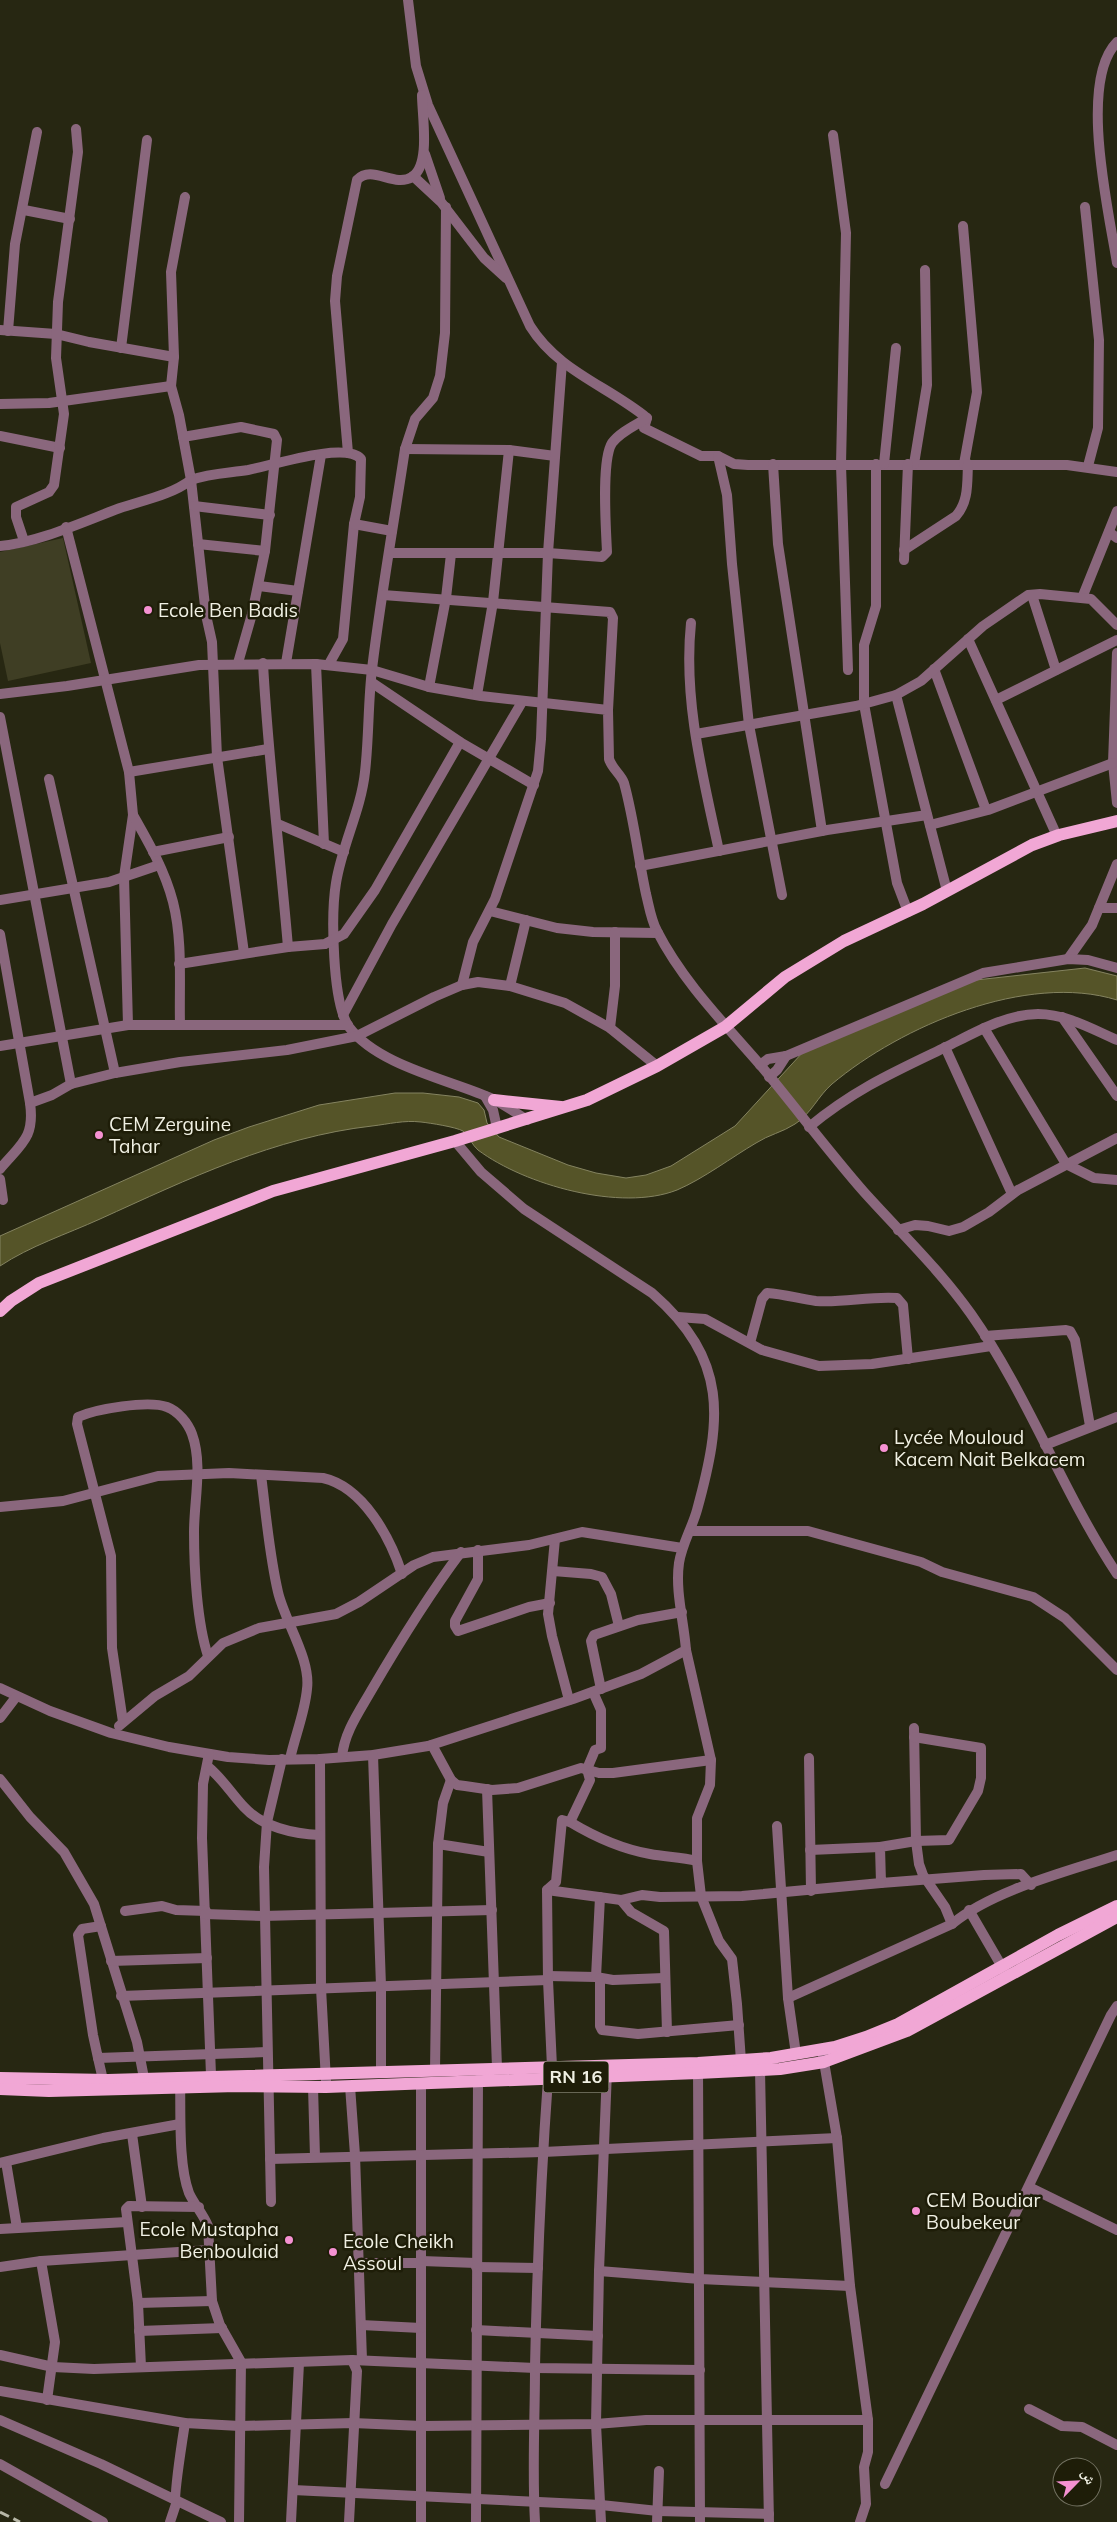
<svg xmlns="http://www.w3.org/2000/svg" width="1117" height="2522" viewBox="0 0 1117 2522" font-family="Mulish,'Noto Naskh Arabic',sans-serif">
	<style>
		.green { fill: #3f3e24 }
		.water { fill: #555428; stroke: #848360 }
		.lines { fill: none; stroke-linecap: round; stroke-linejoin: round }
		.minor { stroke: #8a677d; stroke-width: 10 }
		.major { stroke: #f1a7d5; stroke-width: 12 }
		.rail { stroke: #b7b7a7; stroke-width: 3; stroke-dasharray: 10 5; stroke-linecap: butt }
		.poi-dot { fill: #f591d2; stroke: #1e1d08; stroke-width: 2 }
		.labels { text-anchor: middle; stroke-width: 5; stroke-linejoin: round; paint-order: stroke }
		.shield { fill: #1e1d08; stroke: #b1b1a1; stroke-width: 1 }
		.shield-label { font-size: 18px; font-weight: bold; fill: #f0f0e3 }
		.poi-label { font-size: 19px; fill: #f0f0e3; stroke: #1e1d08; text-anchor: start }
	</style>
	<rect width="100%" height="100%" fill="#272712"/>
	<polygon class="green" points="63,538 91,663 8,681 0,643 0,552"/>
	<path class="water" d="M1085,968L1117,976V1000C1027,972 901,1026 832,1084C818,1096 811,1114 795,1124C783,1132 768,1135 756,1143C732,1157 703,1179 677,1190C621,1212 525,1185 478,1150C472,1145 469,1136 463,1131C456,1127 430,1123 421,1122C404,1120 389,1124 372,1126C275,1137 188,1179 100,1219C67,1234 30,1246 0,1266V1236L214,1140L249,1127L319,1105L395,1093H423L459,1097L478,1103L484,1110L487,1123L499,1137L568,1165L596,1173L626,1178L646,1175L671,1166L735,1126L803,1052L976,980Z"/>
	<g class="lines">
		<g class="minor">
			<path d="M408,0L416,66L428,105L530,326C558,371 608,386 647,418L644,428L701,456H718L734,464L748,465H1067L1117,472"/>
			<path d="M1117,42C1078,81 1109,213 1117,263"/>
			<polyline points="833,135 846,233 841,465 848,670"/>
			<polyline points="425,154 440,198"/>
			<polyline points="413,176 441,202 484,258 506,278"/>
			<path d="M185,197L171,272L174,357L171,386L179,415L191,480C210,473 229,473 248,470C270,466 346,441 361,459L360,497L354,524L343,639L329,664"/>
			<path d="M446,207L445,333L440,376L433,398L415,419L405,449C394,522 381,595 372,669C368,703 369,737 365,772C361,810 342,845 336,883C331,913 332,1003 349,1027C378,1066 451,1080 493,1099C505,1105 516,1113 527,1120"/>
			<polyline points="1085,207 1099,340 1098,428 1088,466"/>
			<polyline points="24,210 70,219"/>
			<polyline points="963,226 977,392 964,464"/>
			<polyline points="0,330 56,334 89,342 174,357"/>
			<polyline points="8,331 15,244 37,132"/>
			<polyline points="121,348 147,140"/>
			<polyline points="0,404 49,403 171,386"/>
			<polyline points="0,436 60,448"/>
			<polyline points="183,437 241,427 274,434 277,440 265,551 252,614 238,663"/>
			<polyline points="405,449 509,450 555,456"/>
			<path d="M348,453L335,301L337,276L357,180C372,164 394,188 412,177C431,165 422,116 422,95"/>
			<polyline points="718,456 727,495 732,564 749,725 782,895"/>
			<polyline points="773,464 778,544 822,831"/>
			<polyline points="876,464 876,606 864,645 864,704 897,883 908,912"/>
			<polyline points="884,464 896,348"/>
			<polyline points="914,464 927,385 925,270"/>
			<polyline points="191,480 206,615 212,642 217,757 244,953"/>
			<polyline points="194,506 270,515"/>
			<polyline points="354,524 392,531"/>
			<polyline points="66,527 129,772 133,815 124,877 128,1025"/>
			<polyline points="1109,532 1117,538"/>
			<polyline points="24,541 16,517 16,507 49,492 54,485 64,414 56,358 58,302 78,152 76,129"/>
			<polyline points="198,544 265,551"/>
			<path d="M0,546C37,543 85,521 120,508C144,500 171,495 191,480"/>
			<path d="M904,550L956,516C969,501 967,483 968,464"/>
			<path d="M389,553H548L602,557L607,552C606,529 601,460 612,443C620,432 636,425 647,418"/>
			<polyline points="904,560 908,464"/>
			<polyline points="259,586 298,591"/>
			<polyline points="383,595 610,612 613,618 608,710"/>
			<polyline points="1032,595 1056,670"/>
			<polyline points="1082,598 1117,511"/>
			<path d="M691,623C683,700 703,777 719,851"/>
			<polyline points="968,639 1057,836"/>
			<polyline points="1117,653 1113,763 1117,803"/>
			<path d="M263,663C268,758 280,852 288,947"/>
			<polyline points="286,663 321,455"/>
			<polyline points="316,664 324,844"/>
			<polyline points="934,669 986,810"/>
			<polyline points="371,682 460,742 534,785"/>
			<polyline points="429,687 446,598 451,554"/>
			<path d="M0,694L67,686L199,665L316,664L372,670L429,687L481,696L608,710L609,759C612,769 621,774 624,783C634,819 638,857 646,894C649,906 651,920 657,931C683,982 725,1024 762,1067C796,1108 829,1152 864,1192C900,1232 940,1270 971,1314C1028,1395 1062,1491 1117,1574"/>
			<polyline points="477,695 493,602 509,450"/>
			<polyline points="896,695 947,891"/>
			<polyline points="996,700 1117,640"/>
			<polyline points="0,717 71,1084"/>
			<polyline points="696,734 856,706 896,695 921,681 983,626 1028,595 1040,594 1091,599 1117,625"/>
			<polyline points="129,772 268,749"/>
			<polyline points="49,779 115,1073"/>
			<path d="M133,815C149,843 165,871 173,902C183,941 179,985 180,1025"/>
			<polyline points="278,824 344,852"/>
			<polyline points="930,825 988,810 1113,763"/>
			<polyline points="153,852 229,837"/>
			<polyline points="640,866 827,830 927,815"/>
			<polyline points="0,900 109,882 159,865"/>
			<polyline points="1099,908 1117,908"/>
			<polyline points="490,911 557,928 593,932 658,933"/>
			<polyline points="0,934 30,1103"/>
			<polyline points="1068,959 1092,925 1117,864"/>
			<polyline points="179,964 288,947 325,944 344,934 375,890 460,742"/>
			<polyline points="462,985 473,942 495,899 538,771 541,739 548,553 562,362"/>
			<polyline points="510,986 526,920"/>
			<polyline points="343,1015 392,924 522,702"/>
			<polyline points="1062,1017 1117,1096"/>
			<polyline points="610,1028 615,986 615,932"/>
			<polyline points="984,1028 1066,1164 1094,1178 1117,1180"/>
			<polyline points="0,1046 128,1025 348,1025"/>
			<polyline points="945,1047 1012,1194"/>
			<polyline points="760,1065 768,1059 786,1056 983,973 1068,959 1088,960 1117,968"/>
			<polyline points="769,1077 777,1070 786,1056"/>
			<polyline points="485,1096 493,1110 497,1128"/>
			<path d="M809,1127C855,1089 894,1072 946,1047C974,1033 1006,1014 1038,1014C1066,1014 1092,1029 1117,1040"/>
			<path d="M0,1169C21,1144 35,1138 30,1103L52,1095L71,1084L115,1073L180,1062L287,1050L357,1036L434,997L462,985L478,982L510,986L565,1003L610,1028L657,1066"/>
			<polyline points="0,1179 3,1200"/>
			<polyline points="898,1230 915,1225 928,1226 949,1231 963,1227 989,1212 1018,1190 1117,1138"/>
			<polyline points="678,1317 705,1319 762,1350 819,1366 872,1364 991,1346"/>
			<polyline points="985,1336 1066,1330 1070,1331 1075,1340 1090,1426"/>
			<path d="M750,1343L762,1299L767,1293C784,1294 800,1299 816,1301C843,1303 870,1296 897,1298L903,1305L908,1359"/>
			<polyline points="1045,1445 1117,1417"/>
			<path d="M261,1475C266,1514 269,1553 278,1592C285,1622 311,1659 307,1689C305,1712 295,1736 290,1759"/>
			<path d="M0,1507L63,1501L158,1476L229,1473L323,1478C363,1487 390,1537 402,1574"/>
			<polyline points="690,1531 808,1531 921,1562 942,1572 1033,1597 1065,1618 1117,1670"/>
			<polyline points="555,1539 548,1614 552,1636 569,1700"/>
			<polyline points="478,1550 478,1579 455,1621 455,1626 458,1631 529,1607 550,1603"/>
			<polyline points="553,1571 591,1574 602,1577 611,1594 619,1626"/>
			<polyline points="686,1650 711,1760 710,1785 697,1818 697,1861 701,1896 719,1941 732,1959 737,2004 741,2061"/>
			<path d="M0,1688L50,1711L111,1733L169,1747L228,1757L269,1760L320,1759L373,1755L428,1746L573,1699L641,1674L686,1650C684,1622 675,1591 679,1563C682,1544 692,1528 697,1510C722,1419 729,1360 652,1293L524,1209L481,1172L455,1141"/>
			<polyline points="601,1689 591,1641 594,1635 638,1620 682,1612"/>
			<polyline points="0,1718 16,1697"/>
			<path d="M123,1722L112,1648L111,1556L77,1424L78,1417C96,1409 148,1400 167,1407C178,1411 188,1423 192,1434C203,1464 194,1501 194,1532C194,1568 197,1623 208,1656"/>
			<polyline points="119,1726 155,1696 189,1676 223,1643 259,1628 336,1614 359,1602 414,1565 433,1557 529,1545 582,1532 682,1548"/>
			<polyline points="914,1728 916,1841 919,1864 923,1875 945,1907 952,1924"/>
			<polyline points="914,1737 981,1748 981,1778 978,1791 949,1840 916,1841 880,1847 881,1883 984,1875 1021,1874 1031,1885"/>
			<polyline points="432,1745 451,1780 457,1785 465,1786 492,1790 518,1788 581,1768 599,1773 613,1773 711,1760"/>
			<polyline points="209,1754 203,1784 202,1838 211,2075"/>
			<polyline points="373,1755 381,1986 381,2071"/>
			<path d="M342,1757C344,1733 359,1712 371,1691C399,1643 428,1596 461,1552"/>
			<polyline points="809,1758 811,1891"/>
			<polyline points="320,1759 321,1988 326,2081"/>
			<path d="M207,1766C223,1779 230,1792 244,1807C262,1827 294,1834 320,1835"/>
			<polyline points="0,1779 30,1817 64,1852 94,1904 137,2042 144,2078"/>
			<polyline points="487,1789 497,2068"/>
			<path d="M570,1822C595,1837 621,1849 650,1854C666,1857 681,1857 697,1861"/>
			<polyline points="777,1826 788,1998 796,2054"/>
			<polyline points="438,1844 489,1852"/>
			<polyline points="810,1850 880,1847"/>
			<polyline points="547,1890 621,1900 642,1895 660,1897 742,1896 881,1883"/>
			<polyline points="621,1900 631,1912 664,1931 667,2032"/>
			<polyline points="969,1910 1005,1972"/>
			<polyline points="125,1911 162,1906 176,1910 206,1911"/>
			<polyline points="205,1914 263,1916 492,1910"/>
			<polyline points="101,1926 82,1929 78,1935 93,2035 98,2058 267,2052"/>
			<polyline points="111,1961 207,1958"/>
			<polyline points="548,1976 596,1977 613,1980 664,1978"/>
			<polyline points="596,1977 600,1897"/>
			<polyline points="600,1978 600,2026 602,2030 638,2034 739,2025"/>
			<polyline points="121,1996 548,1980"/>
			<path d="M788,1998L952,1924C993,1890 1066,1872 1117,1855"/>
			<polyline points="823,2056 837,2138 850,2286 868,2420 868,2452 864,2467 866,2504 860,2522"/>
			<polyline points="98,2058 103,2080"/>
			<polyline points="698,2066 700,2522"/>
			<polyline points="760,2070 769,2522"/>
			<polyline points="435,2071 438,1844 443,1803 451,1780"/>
			<path d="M180,2081C181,2112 178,2164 189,2193C194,2204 203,2214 208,2226L212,2301L220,2325L241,2362L239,2522"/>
			<polyline points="421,2083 421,2522"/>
			<polyline points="350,2086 355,2155 362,2360"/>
			<polyline points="313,2087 315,2157"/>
			<polyline points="132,2134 142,2207"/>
			<polyline points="270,2159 543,2152 837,2138"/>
			<polyline points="6,2162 17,2228"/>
			<polyline points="0,2163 103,2138 180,2124"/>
			<polyline points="1029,2187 1117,2230"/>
			<polyline points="271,2202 264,1867 267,1822 282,1759"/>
			<polyline points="0,2229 127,2222"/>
			<polyline points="41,2261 55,2342 47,2400"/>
			<polyline points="422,2261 476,2263"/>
			<polyline points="359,2263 422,2263"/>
			<polyline points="0,2267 41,2261 209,2250"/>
			<polyline points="476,2267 538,2268"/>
			<polyline points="599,2271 700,2279 850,2286"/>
			<polyline points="138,2303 212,2301"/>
			<polyline points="361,2325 421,2328"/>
			<polyline points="476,2330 598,2336"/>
			<polyline points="139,2331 222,2328"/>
			<polyline points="0,2355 53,2367 94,2369 352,2360 535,2368 700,2370"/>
			<polyline points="141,2367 138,2303 126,2209 129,2206 199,2207"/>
			<polyline points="0,2391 185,2423 240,2426 353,2423 422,2426 596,2424 646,2420 868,2420"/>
			<polyline points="1029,2409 1062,2426 1082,2427 1117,2445"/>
			<polyline points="0,2420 101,2464 221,2522"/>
			<polyline points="0,2464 103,2522"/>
			<polyline points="885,2484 1111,2015 1117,2006"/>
			<polyline points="293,2490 601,2505 658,2511 769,2514"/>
			<path d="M170,2522L176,2504C173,2498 183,2436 185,2423"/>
			<polyline points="291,2522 299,2363"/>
			<polyline points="349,2522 357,2371 352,2360"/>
			<polyline points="476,2522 478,2080"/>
			<path d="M535,2522C532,2470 535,2418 535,2367C537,2270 541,2175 548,2079L552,2067L548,1980L547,1890L556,1882L562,1820L570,1822L590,1780L587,1769L595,1750L601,1748V1710L593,1692"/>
			<polyline points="601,2522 596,2424 599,2271 607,2071"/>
			<polyline points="657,2522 659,2471"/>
		</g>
		<g class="major">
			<polyline points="494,1100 561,1107"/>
			<polyline points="0,1311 11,1301 39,1283 273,1191 455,1141 587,1100 657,1066 725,1027 785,977 844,941 923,904 1032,845 1059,835 1117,821"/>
			<polyline points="0,2078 108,2080 698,2063 771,2058 835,2047 866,2037 898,2024 1058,1935 1117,1906"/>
			<polyline points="0,2089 49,2091 237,2086 326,2087 698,2073 780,2069 824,2062 907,2031 1117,1917"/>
		</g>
		<polyline class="rail" points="0,2512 20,2522"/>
	</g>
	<g class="poi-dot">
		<circle cx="148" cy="610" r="5"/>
		<circle cx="99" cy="1135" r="5"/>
		<circle cx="884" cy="1448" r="5"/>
		<circle cx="916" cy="2211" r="5"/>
		<circle cx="289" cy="2240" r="5"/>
		<circle cx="333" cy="2252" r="5"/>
	</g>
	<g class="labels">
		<rect class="shield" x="543.5" y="2061.5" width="65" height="31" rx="4"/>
		<g class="shield-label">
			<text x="576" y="2083">RN 16</text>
		</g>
		<g class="poi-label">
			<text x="158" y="617">Ecole Ben Badis</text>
			<text x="109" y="1131">CEM Zerguine<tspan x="109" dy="22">Tahar</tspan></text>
			<text x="894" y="1444">Lycée Mouloud<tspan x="894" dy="22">Kacem Nait Belkacem</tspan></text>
			<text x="926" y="2207">CEM Boudiar<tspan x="926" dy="22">Boubekeur</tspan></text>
			<text x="279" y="2236" text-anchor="end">Ecole Mustapha<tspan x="279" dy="22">Benboulaid</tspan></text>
			<text x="343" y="2248">Ecole Cheikh<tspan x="343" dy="22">Assoul</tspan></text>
		</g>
	</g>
	<g transform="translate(1077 2482) rotate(66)"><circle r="24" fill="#1e1d08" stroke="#727160"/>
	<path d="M0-4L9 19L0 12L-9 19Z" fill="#f591d2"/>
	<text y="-8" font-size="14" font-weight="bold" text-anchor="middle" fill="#f0f0e3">ش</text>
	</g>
</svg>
